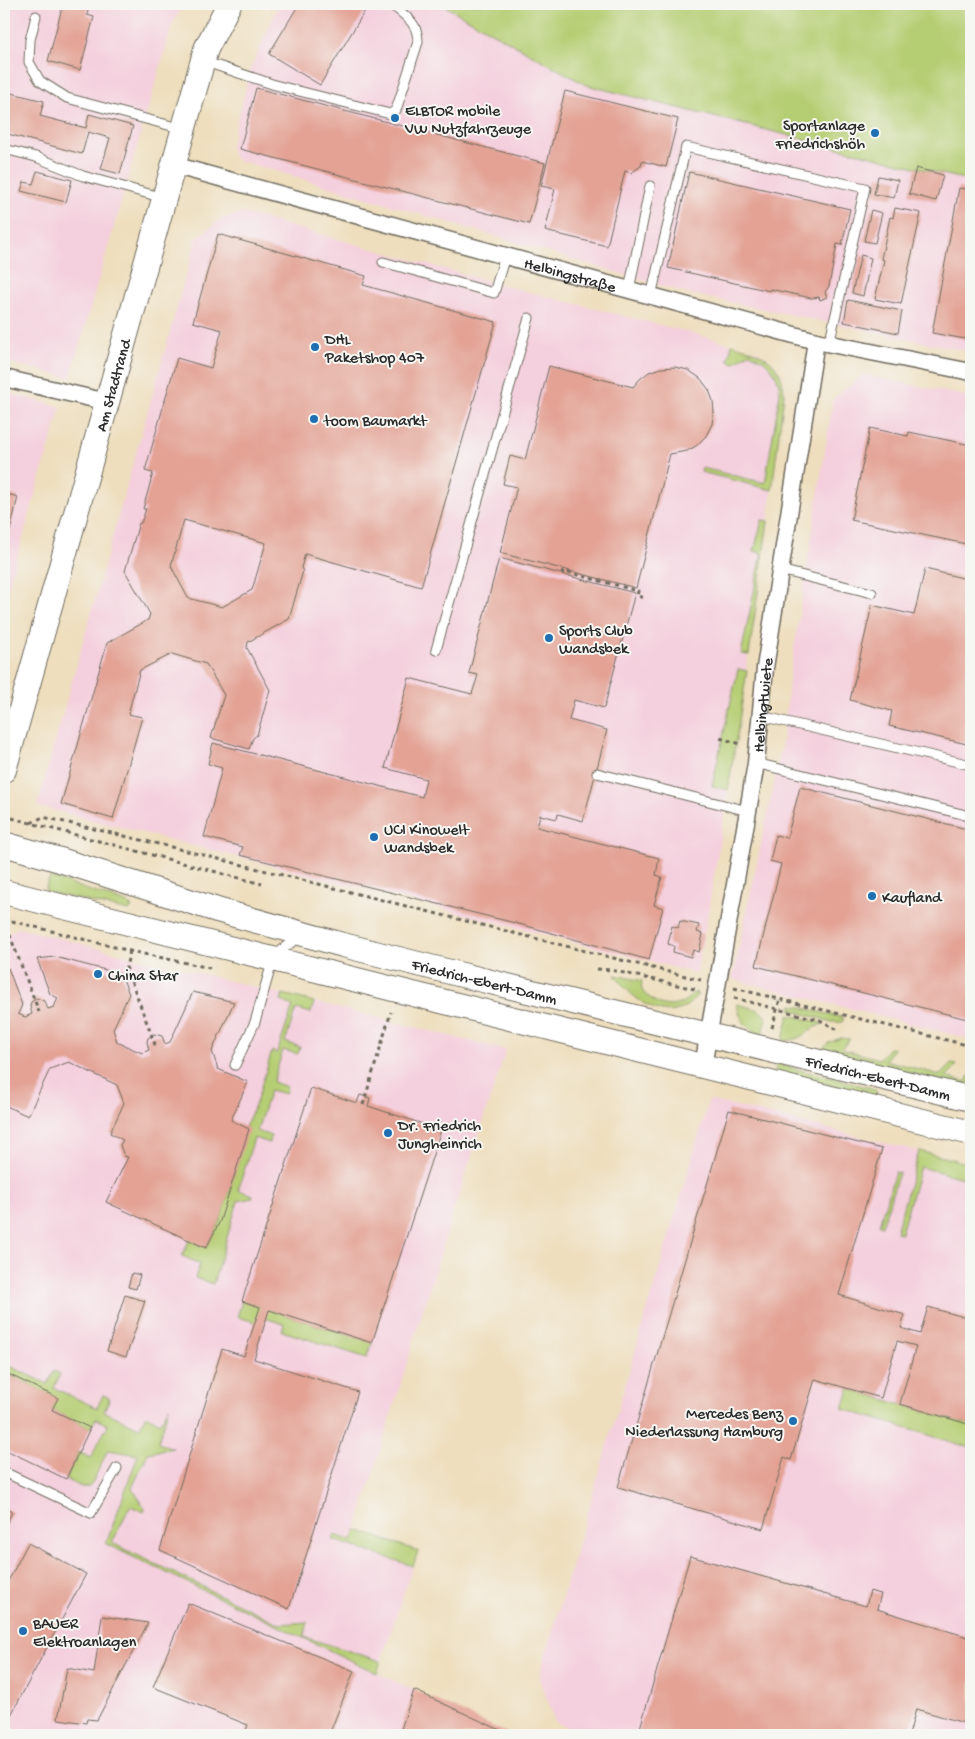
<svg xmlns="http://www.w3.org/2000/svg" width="975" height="1739" viewBox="0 0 975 1739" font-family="'Gochi Hand',sans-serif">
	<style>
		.built { fill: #f4cfdd }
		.green { fill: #b6ce73; stroke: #707c4f }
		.building { fill: #e3a294; fill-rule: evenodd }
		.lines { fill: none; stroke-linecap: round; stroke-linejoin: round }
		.service-casing { stroke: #6f6a5e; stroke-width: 11 }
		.minor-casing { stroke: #6f6a5e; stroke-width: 19 }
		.secondary-casing { stroke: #6f6a5e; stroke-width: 26 }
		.path { stroke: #6f6a5e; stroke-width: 3; stroke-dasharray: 4 4; stroke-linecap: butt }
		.service { stroke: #fff; stroke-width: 9 }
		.minor { stroke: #fff; stroke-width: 16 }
		.secondary { stroke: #fff; stroke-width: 24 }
		.poi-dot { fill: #1f6fb2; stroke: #f6f6f2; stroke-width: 2 }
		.labels { text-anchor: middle; stroke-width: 4; stroke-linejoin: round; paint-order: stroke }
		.poi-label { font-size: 16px; fill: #2b2b2b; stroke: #f6f6f2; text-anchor: start }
		.street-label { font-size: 16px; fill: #2b2b2b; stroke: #f6f6f2 }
	</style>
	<rect width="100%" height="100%" fill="#f6f6f2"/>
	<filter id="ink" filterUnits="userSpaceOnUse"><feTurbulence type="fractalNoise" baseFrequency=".02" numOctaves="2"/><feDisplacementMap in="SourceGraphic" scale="10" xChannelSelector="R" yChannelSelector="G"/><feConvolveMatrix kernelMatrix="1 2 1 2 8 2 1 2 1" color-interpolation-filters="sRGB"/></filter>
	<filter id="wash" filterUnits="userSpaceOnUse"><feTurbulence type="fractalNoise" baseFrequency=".0096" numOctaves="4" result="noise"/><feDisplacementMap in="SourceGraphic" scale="20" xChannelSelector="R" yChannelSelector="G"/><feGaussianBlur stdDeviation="1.12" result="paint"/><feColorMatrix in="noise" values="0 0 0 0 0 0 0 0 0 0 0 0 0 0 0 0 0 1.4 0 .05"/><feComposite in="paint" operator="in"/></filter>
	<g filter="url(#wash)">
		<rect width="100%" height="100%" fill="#eedebd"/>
		<g class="built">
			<polygon points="4,4 184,4 173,22 70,378 4,361"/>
			<polygon points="279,4 441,4 586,85 971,181 971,352 686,293 235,159 230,148 251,68"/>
			<polygon points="243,213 506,286 695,334 756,351 765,356 777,367 784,385 784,394 768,521 728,790 707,919 696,973 37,806 196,239 221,219"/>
			<polygon points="863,375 971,397 971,1039 732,979 782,746 789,681 833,399"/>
			<polygon points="4,392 61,407 4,601"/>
			<polygon points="18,928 506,1050 455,1206 356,1530 418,1551 377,1673 511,1735 31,1735 4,1725 4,936"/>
			<polygon points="709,1100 971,1164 971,1735 586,1735 555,1722 539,1677"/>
		</g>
		<g class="green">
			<polygon points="441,4 971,4 971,181 586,85"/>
			<path d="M732,344C761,353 782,359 784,394L772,490L701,472L702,468L765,483L780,393C779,374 768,360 749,353L734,363L728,361Z"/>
			<polygon points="762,520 768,521 749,655 741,654 762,553 754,551"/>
			<polygon points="738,669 747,671 728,790 712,786"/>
			<polygon points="50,877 129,904 132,907 129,911 47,892 45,889"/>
			<path d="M615,975L642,981C640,990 643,993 650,998C664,1010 682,1008 693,993L698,994C672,1031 634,1002 615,975Z"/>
			<polygon points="283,994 314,1002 311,1013 296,1009 285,1042 300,1047 298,1054 283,1050 273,1082 287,1087 285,1094 270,1090 257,1131 271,1136 270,1143 254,1138 238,1190 253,1195 252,1198 238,1201 213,1284 195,1278 200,1264 182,1256 189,1240 206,1248 220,1221 248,1129 245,1127 256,1103 272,1051 277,1053 293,1006 281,1001"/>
			<path d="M737,1004L759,1010L766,1017L762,1035C747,1030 739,1019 737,1004Z"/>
			<polygon points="792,1005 844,1018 842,1022 832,1022 791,1010"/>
			<path d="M789,1015L819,1022L823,1024C806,1029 806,1039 785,1041L783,1039Z"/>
			<polygon points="841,1038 850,1039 841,1049 879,1059 889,1048 894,1049 885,1060 940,1075 951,1064 957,1065 946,1077 965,1082 971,1074 971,1082 960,1086 822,1050 828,1043"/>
			<polygon points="776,1064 875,1089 877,1093 873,1096 775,1071"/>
			<polygon points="919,1151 971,1164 971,1180 920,1167 901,1233 896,1232"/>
			<polygon points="895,1172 899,1173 882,1226 879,1225"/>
			<polygon points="242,1301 372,1343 367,1358 282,1331 284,1324 258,1316 256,1322 237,1317"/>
			<polygon points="4,1348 10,1351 5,1364 48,1384 54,1371 60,1374 54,1388 97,1408 103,1395 110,1398 104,1411 139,1428 146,1415 160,1423 169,1407 158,1443 173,1448 148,1453 132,1488 145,1508 144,1512 130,1506 112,1543 280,1624 308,1622 304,1637 381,1661 377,1673 106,1544 138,1455 108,1450 92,1483 88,1487 81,1487 66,1479 79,1452 90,1458 108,1425 96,1419 90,1428 52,1410 57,1398 4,1372"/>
			<polygon points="849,1389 971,1425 971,1448 843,1409"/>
			<polygon points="356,1530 418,1551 413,1566 333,1540 335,1535 352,1541"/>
		</g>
		<g id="blocks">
			<g class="building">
				<polygon points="63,4 77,4 89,7 87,15 94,17 80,70 48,61"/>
				<polygon points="299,4 369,4 320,85 269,54"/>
				<polygon points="256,88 545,163 529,224 240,149"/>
				<polygon points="565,91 678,119 666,167 642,161 641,166 631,173 625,171 607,246 545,231 555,189 541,186"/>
				<polygon points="7,92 44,101 40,116 86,128 89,114 133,126 120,174 101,169 110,138 88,132 82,154 4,133 4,104"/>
				<polygon points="916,168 943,175 936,201 909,194"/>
				<polygon points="37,171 72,180 66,202 21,191 24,182 33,184"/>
				<polygon points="689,172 850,209 842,245 837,244 829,286 825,292 827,297 820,300 819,297 811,298 770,289 770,291 668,268"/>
				<polygon points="878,176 898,180 894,198 874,194"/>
				<polygon points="959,188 971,190 971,340 932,333"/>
				<polygon points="895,208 921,213 901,304 875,299 884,260 881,259 890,217 893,218"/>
				<polygon points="871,210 882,213 875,243 864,241"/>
				<path d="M218,234L366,276L363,285L496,322L421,587L305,554L301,568L303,571L289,619L248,642L247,648L270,690L257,735L253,738L249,749L211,738L224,695L206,664L172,654L140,670L128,714L142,717L113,819L61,804L107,643L148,620L150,614L125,571L139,523H141L146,509H143L153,473L145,471L177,358L211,368L222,330L193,322ZM184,520L266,543L252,590L222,607L188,598L171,566Z"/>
				<polygon points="861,255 871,258 863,296 852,293"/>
				<polygon points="848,300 902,311 898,333 844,322"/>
				<polygon points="549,366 633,387 640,379 649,372 661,368 675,367 688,370 700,378 709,390 713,401 714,412 712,424 706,436 696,446 687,451 670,454 636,588 500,553 517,487 503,484 510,456 525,460"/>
				<polygon points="870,428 908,436 909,432 971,445 971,545 851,520"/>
				<polygon points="4,493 18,497 4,555"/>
				<polygon points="499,558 635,593 604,708 574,700 569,720 607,730 583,821 558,814 557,819 540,815 537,827 659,858 656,875 662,877 654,905 663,908 649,960 523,925 240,855 243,847 204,837 222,768 208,764 213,743 422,797 426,779 385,768 409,678 472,694 478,675 469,673"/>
				<polygon points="925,569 971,580 971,745 889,726 892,711 850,700 872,605 914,615"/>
				<polygon points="800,787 971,830 971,1020 756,966 781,864 770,861 776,835 787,838"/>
				<polygon points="680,921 699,925 697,932 703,934 699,952 693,950 691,957 673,952 674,946 668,944 672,926 678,928"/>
				<polygon points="55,957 121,974 129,994 113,1029 117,1042 142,1053 149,1050 147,1042 148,1038 154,1034 162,1036 165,1044 170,1042 193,992 234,1002 212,1051 218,1069 248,1082 231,1120 249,1129 220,1221 206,1248 106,1202 128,1157 124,1156 120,1145 123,1140 110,1133 124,1103 117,1085 69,1062 50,1069 28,1116 4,1105 4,970 8,968 22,1005 18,1014 25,1017 32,1014 30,1006 31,1002 37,998 44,1001 48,1009 54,1007 58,998 50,994 37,959"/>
				<polygon points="311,1088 357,1103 360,1095 370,1098 368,1106 441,1130 372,1343 269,1310 254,1359 358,1392 289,1609 160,1550 222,1349 244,1356 260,1307 242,1301"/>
				<polygon points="729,1110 882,1149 839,1295 905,1315 901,1328 920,1334 928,1307 971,1319 971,1425 900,1404 916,1346 897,1341 881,1398 815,1379 791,1460 784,1457 763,1529 618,1487"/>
				<polygon points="132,1273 140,1275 136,1289 128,1287"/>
				<polygon points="125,1295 145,1301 126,1357 107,1351"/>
				<polygon points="4,1372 58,1398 52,1410 90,1428 66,1479 4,1449"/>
				<polygon points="4,1508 12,1512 4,1529"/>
				<polygon points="28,1543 86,1574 11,1715 4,1712 4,1589"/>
				<polygon points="690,1556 866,1606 870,1591 876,1593 881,1594 877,1609 971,1638 971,1725 916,1709 909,1735 638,1735"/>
				<polygon points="188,1603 354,1671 329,1735 244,1735 248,1725 153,1687"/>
				<polygon points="102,1616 148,1623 97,1720 87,1719 86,1723 58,1719 67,1668 94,1673"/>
				<polygon points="414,1690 511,1735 399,1735"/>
			</g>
		</g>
	</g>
	<g filter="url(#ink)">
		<use href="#blocks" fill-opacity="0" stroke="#6f6a5e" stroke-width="1"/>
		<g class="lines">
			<defs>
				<g id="service">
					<polyline points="36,16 30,40 29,62 40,81 67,98 183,129"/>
					<path d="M203,61L275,85L390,114L396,110L399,101L418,42C418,22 405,16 391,4"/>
					<polyline points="4,149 36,157 83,176 164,198"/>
					<polyline points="383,262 494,293 505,256"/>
					<polyline points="629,290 650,186"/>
					<polyline points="651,296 686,147 865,188 829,344"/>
					<polyline points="780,570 872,593"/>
					<polyline points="436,650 529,318"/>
					<polyline points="761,716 971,765"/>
					<polyline points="756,763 962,814 971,818"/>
					<polyline points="597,773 748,811"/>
					<polyline points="235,1065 255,1022 273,959 285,947 299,937"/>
					<polyline points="4,1472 91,1513 117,1468"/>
				</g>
				<g id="minor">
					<path id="s1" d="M173,165L816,341L971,372"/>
					<polyline points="4,378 107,402"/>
					<path id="s2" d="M703,1066L748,811L756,763L765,668L816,341"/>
				</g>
				<g id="secondary">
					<path id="s3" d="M4,770L206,49L229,4"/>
					<path id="s4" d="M4,844L60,860L217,910L343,945L454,973L971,1099"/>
					<polyline points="4,892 971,1133"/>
				</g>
			</defs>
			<use href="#service" class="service-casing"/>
			<use href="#minor" class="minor-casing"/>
			<use href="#secondary" class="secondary-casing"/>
			<g class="path">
				<polyline points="562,574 563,571 638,591 637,596 645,598"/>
				<polyline points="720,738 741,744"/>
				<polyline points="4,816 262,884"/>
				<polyline points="31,823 43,817 167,846 701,980"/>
				<polyline points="4,919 130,951 210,968"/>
				<polyline points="4,929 9,933 39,1012"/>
				<polyline points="130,951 126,967 156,1047"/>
				<polyline points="597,969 611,970 699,990"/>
				<polyline points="734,988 971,1046"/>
				<polyline points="734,998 820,1020 838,1030"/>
				<polyline points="772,1028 780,999"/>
				<polyline points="363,1105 391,1012"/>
			</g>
			<use href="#service" class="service"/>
			<use href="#minor" class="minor"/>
			<use href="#secondary" class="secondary"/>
		</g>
	</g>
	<g class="poi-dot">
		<circle cx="395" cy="118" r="5"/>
		<circle cx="875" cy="133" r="5"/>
		<circle cx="315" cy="347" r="5"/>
		<circle cx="314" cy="419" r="5"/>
		<circle cx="549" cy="638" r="5"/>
		<circle cx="374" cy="837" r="5"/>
		<circle cx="872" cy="896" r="5"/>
		<circle cx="98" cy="974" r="5"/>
		<circle cx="388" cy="1133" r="5"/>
		<circle cx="793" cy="1421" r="5"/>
		<circle cx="23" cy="1631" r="5"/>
	</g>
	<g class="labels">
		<g class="poi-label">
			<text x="405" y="115">ELBTOR mobile<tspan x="405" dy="18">VW Nutzfahrzeuge</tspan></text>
			<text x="865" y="130" text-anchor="end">Sportanlage<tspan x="865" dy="18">Friedrichshöh</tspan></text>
			<text x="325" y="344">DHL<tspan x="325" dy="18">Paketshop 407</tspan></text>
			<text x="324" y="425">toom Baumarkt</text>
			<text x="559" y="635">Sports Club<tspan x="559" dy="18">Wandsbek</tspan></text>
			<text x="384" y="834">UCI Kinowelt<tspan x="384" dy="18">Wandsbek</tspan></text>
			<text x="882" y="902">Kaufland</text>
			<text x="108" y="980">China Star</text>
			<text x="398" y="1130">Dr. Friedrich<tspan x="398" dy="18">Jungheinrich</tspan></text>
			<text x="783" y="1418" text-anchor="end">Mercedes Benz<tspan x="783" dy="18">Niederlassung Hamburg</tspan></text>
			<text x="33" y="1628">BAUER<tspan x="33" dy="18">Elektroanlagen</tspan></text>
		</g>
		<g class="street-label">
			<text dy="6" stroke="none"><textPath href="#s1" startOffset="412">Helbingstraße</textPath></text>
			<text dy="6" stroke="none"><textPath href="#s3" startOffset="400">Am Stadtrand</textPath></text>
			<text dy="6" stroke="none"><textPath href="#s2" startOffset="366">Helbingtwiete</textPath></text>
			<text dy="6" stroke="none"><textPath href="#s4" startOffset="500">Friedrich-Ebert-Damm</textPath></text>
			<text dy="6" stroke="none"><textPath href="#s4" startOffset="905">Friedrich-Ebert-Damm</textPath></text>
		</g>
	</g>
	<rect width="975" height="1739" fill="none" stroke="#f6f6f2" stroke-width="20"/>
</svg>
